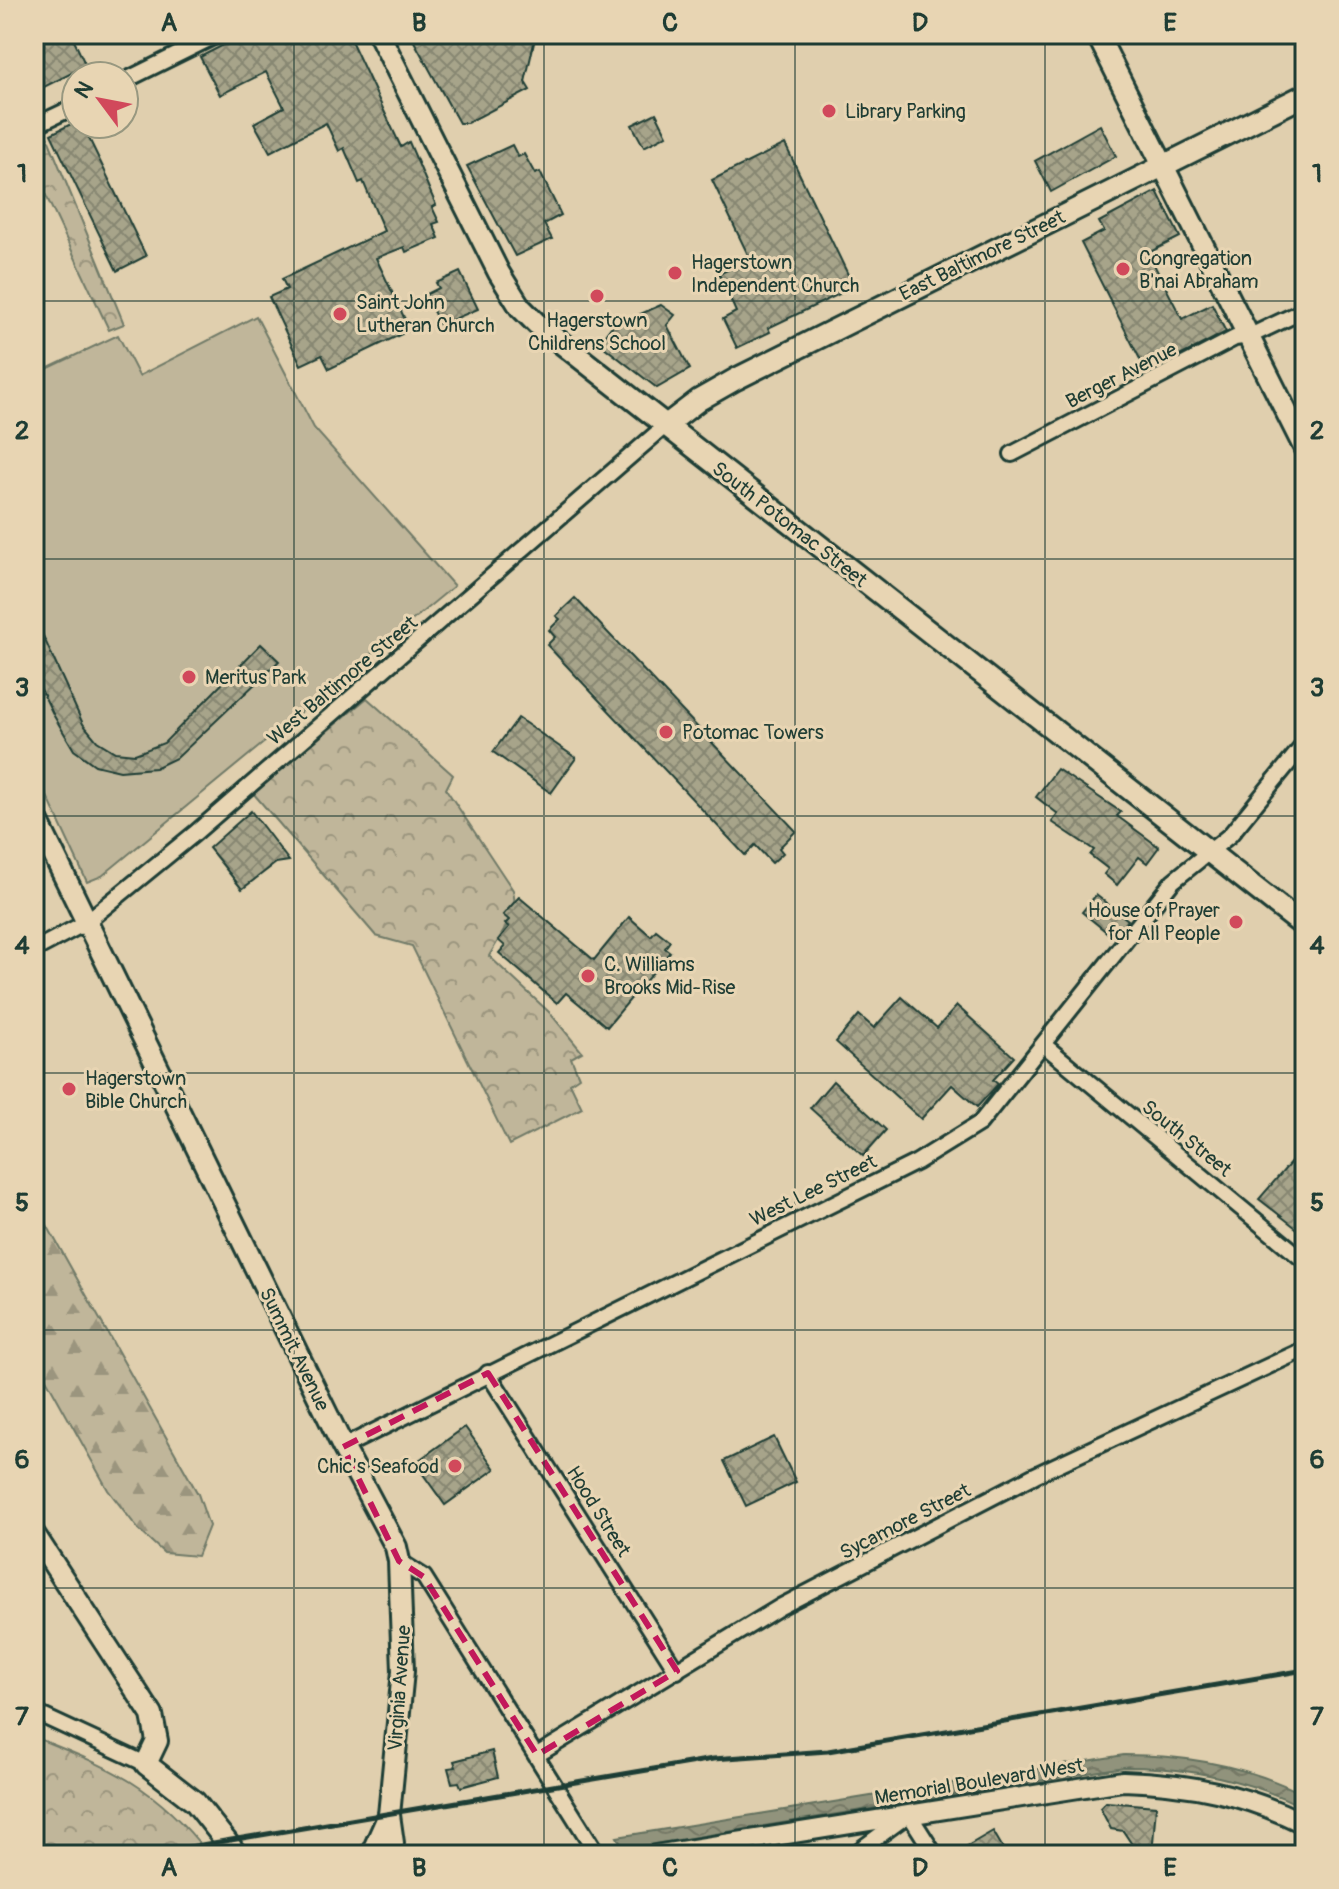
<svg xmlns="http://www.w3.org/2000/svg" width="1339" height="1889" viewBox="0 0 1339 1889" font-family="Pangolin,sans-serif">
	<style>
		.grass { fill: #c0b69a; stroke: #707a67; stroke-width: 2 }
		.forest { fill: url(#forest-firs); stroke: #707a67; stroke-width: 2 }
		.park { fill: url(#park-crowns); stroke: #707a67; stroke-width: 2 }
		.water { fill: url(#water-waves); stroke: #63715f; stroke-width: 2 }
		.building { fill: url(#building-cross-hatch); stroke: #1f3d34; stroke-width: 2 }
		.lines { fill: none; stroke-linecap: round; stroke-linejoin: round }
		.minor-casing { stroke: #1f3d34; stroke-width: 20 }
		.tertiary-casing { stroke: #1f3d34; stroke-width: 24 }
		.secondary-casing { stroke: #1f3d34; stroke-width: 26 }
		.minor { stroke: #e8d5b3; stroke-width: 14 }
		.tertiary { stroke: #e8d5b3; stroke-width: 18 }
		.secondary { stroke: #e8d5b3; stroke-width: 20 }
		.rail { stroke: #1f3d34; stroke-width: 5 }
		.marked { fill: none; stroke: #c2185b; stroke-width: 6; stroke-dasharray: 16 10; stroke-linejoin: round }
		.grid { fill: none; stroke: #1f3d34; stroke-width: 2; stroke-opacity: 0.55 }
		.poi-dot { fill: #d1495b; stroke: #e8d5b3; stroke-width: 3 }
		.labels { text-anchor: middle; stroke-width: 6; stroke-linejoin: round; paint-order: stroke }
		.poi-label { font-size: 20px; fill: #1f3d34; stroke: #e8d5b3; text-anchor: start }
		.street-label { font-size: 20px; fill: #1f3d34; stroke: #e8d5b3 }
		.neatline { fill: none; stroke: #1f3d34; stroke-width: 3 }
		.grid-label { font-size: 26px; text-anchor: middle; font-weight: bold; fill: #1f3d34 }
	</style>
	<defs>
		<pattern id="forest-firs" width="22" height="20" patternUnits="userSpaceOnUse" patternTransform="scale(2)"><rect width="22" height="20" fill="#c0b69a"/><path d="M5 1l3.5 6h-7zM16 11l3.5 6h-7z" fill="#9b957e"/></pattern>
		<pattern id="park-crowns" width="20" height="18" patternUnits="userSpaceOnUse" patternTransform="scale(2)"><rect width="20" height="18" fill="#c0b69a"/><path d="M2 6a3 3 0 1 1 6 0M12 15a3 3 0 1 1 6 0" fill="none" stroke="#9b957e"/></pattern>
		<pattern id="water-waves" width="16" height="10" patternUnits="userSpaceOnUse" patternTransform="scale(2)"><rect width="16" height="10" fill="#91937c"/><path d="M0 5q4-4 8 0t8 0" fill="none" stroke="#767966"/></pattern>
		<pattern id="building-cross-hatch" width="8" height="8" patternUnits="userSpaceOnUse" patternTransform="scale(2)"><rect width="8" height="8" fill="#a7a48a"/><path d="M0 0l8 8M0 8l8-8" fill="none" stroke="#878772"/></pattern>
	</defs>
	<rect width="100%" height="100%" fill="#e0cfae"/>
	<filter id="ink" filterUnits="userSpaceOnUse"><feTurbulence type="fractalNoise" baseFrequency=".0125" numOctaves="2"/><feDisplacementMap in="SourceGraphic" scale="16" xChannelSelector="R" yChannelSelector="G"/><feConvolveMatrix kernelMatrix="1 2 1 2 8 2 1 2 1" color-interpolation-filters="sRGB"/></filter>
	<g filter="url(#ink)">
		<polygon class="grass" points="256,316 314,428 454,586 102,876 87,882 34,768 34,375 118,335 139,376"/>
		<polygon class="forest" points="34,1202 198,1494 209,1526 197,1556 164,1553 139,1530 108,1490 34,1357"/>
		<g class="park">
			<polygon points="44,129 124,324 109,330 34,170 34,134"/>
			<polygon points="367,698 453,775 446,789 513,890 516,910 489,956 550,1013 582,1052 571,1058 579,1077 570,1083 582,1108 509,1145 412,946 376,936 253,793"/>
			<path d="M34,1737C112,1768 156,1786 209,1855H34Z"/>
		</g>
		<path class="water" d="M1124,1755C1187,1755 1249,1766 1305,1795V1808C1248,1779 1188,1767 1124,1767L624,1849L617,1837Z"/>
		<g class="building">
			<polygon points="34,34 71,34 86,66 34,92"/>
			<polygon points="245,34 348,34 401,147 409,142 436,205 432,207 439,222 433,224 439,238 406,252 404,247 376,258 410,330 329,369 322,355 301,365 269,297 287,289 282,279 384,231 363,181 359,183 344,148 339,151 326,123 270,152 254,123 284,107 266,72 220,95 200,57"/>
			<polygon points="410,34 536,34 525,82 530,90 467,123 459,123"/>
			<polygon points="656,113 667,135 644,147 632,125"/>
			<polygon points="71,124 82,124 146,256 117,271 51,134"/>
			<polygon points="1100,125 1116,156 1051,192 1035,161"/>
			<polygon points="785,144 854,287 768,328 770,332 737,348 723,319 736,312 719,274 750,259 712,180"/>
			<polygon points="512,145 518,157 524,154 535,174 540,172 561,215 544,224 552,239 515,256 467,166"/>
			<polygon points="1157,191 1180,237 1148,253 1182,319 1212,304 1226,332 1147,373 1081,243 1104,231 1099,222"/>
			<polygon points="460,272 478,309 440,325 425,295 439,288 436,283"/>
			<polygon points="661,305 675,315 667,325 690,369 657,388 599,343 611,327"/>
			<polygon points="575,598 796,831 779,848 783,853 772,863 755,845 745,855 547,645 555,637 549,630 560,619 556,616"/>
			<polygon points="34,616 83,724 97,741 115,752 135,754 164,743 261,644 279,661 178,757 155,768 120,771 95,765 74,750 54,716 34,675"/>
			<polygon points="518,718 576,758 551,793 493,752"/>
			<polygon points="1057,769 1121,812 1117,816 1159,847 1147,863 1139,857 1117,885 1104,874 1108,869 1090,855 1094,850 1052,822 1058,814 1036,797"/>
			<polygon points="251,811 289,861 276,863 242,889 209,848"/>
			<polygon points="1096,895 1128,920 1114,938 1082,912"/>
			<polygon points="519,897 594,960 629,917 651,936 656,930 670,941 665,948 670,952 607,1027 566,993 557,1003 499,953 505,946 498,940 509,927 505,924 509,920 503,915"/>
			<polygon points="902,997 937,1028 957,1006 1014,1057 993,1080 998,1084 977,1107 952,1085 921,1119 836,1042 859,1015 874,1028"/>
			<polygon points="833,1081 886,1130 863,1156 810,1108"/>
			<polygon points="1305,1146 1305,1235 1259,1199"/>
			<polygon points="465,1427 495,1469 445,1505 415,1463"/>
			<polygon points="774,1437 796,1482 746,1506 724,1461"/>
			<polygon points="492,1751 498,1777 461,1787 459,1782 452,1783 448,1768 456,1767 454,1761"/>
			<polygon points="1106,1802 1156,1806 1152,1855 1132,1855 1133,1846 1123,1831 1111,1829 1100,1808"/>
			<polygon points="993,1831 1007,1855 952,1855"/>
		</g>
		<g class="lines">
			<defs>
				<g id="minor">
					<polyline points="124,81 219,34"/>
					<polyline points="34,126 76,106"/>
					<polyline points="1012,454 1235,338 1250,336 1305,310"/>
					<polyline points="34,950 85,923 194,834 665,426"/>
					<polyline points="1044,1045 1305,1261"/>
					<polyline points="488,1373 677,1671"/>
					<polyline points="343,1447 917,1162 980,1123 1173,881 1230,835 1305,743"/>
					<polyline points="399,1561 424,1577 598,1855"/>
					<polyline points="34,1712 146,1764"/>
					<polyline points="537,1755 780,1607 1035,1475 1305,1349"/>
					<polyline points="853,1855 909,1814 935,1855"/>
				</g>
				<path id="tertiary" d="M655,1855L1123,1781C1189,1783 1245,1794 1305,1824"/>
				<g id="secondary">
					<polyline points="379,34 499,273 520,307 537,324 1305,927"/>
					<polyline points="1097,34 1305,449"/>
					<polyline points="665,426 699,400 736,379 1305,95"/>
					<polyline points="34,814 343,1447 396,1547 399,1561 403,1671 389,1815 393,1843 390,1855"/>
					<polyline points="34,1534 152,1715 157,1741 146,1764 195,1802 237,1855"/>
					<polyline points="371,1855 389,1815"/>
				</g>
			</defs>
			<use href="#minor" class="minor-casing"/>
			<use href="#tertiary" class="tertiary-casing"/>
			<use href="#secondary" class="secondary-casing"/>
			<use href="#minor" class="minor"/>
			<use href="#tertiary" class="tertiary"/>
			<use href="#secondary" class="secondary"/>
			<polyline class="rail" points="142,1855 713,1759 828,1751 1305,1670"/>
		</g>
	</g>
	<path class="marked" d="M488,1373L677,1671L537,1755L424,1577L399,1561L343,1447Z"/>
	<path class="grid" d="M294,34V1855M544,34V1855M795,34V1855M1045,34V1855M34,301H1305M34,559H1305M34,816H1305M34,1073H1305M34,1330H1305M34,1588H1305"/>
	<g class="poi-dot">
		<circle cx="829" cy="111" r="8"/>
		<circle cx="1123" cy="269" r="8"/>
		<circle cx="675" cy="273" r="8"/>
		<circle cx="597" cy="296" r="8"/>
		<circle cx="340" cy="314" r="8"/>
		<circle cx="189" cy="677" r="8"/>
		<circle cx="666" cy="732" r="8"/>
		<circle cx="1236" cy="922" r="8"/>
		<circle cx="588" cy="976" r="8"/>
		<circle cx="69" cy="1089" r="8"/>
		<circle cx="455" cy="1466" r="8"/>
	</g>
	<g class="labels">
		<g class="poi-label">
			<text x="845" y="118">Library Parking</text>
			<text x="1139" y="265">Congregation<tspan x="1139" dy="23">B'nai Abraham</tspan></text>
			<text x="691" y="269">Hagerstown<tspan x="691" dy="23">Independent Church</tspan></text>
			<text x="356" y="309">Saint John<tspan x="356" dy="23">Lutheran Church</tspan></text>
			<text x="597" y="327" text-anchor="middle">Hagerstown<tspan x="597" dy="23">Childrens School</tspan></text>
			<text x="205" y="684">Meritus Park</text>
			<text x="682" y="739">Potomac Towers</text>
			<text x="1220" y="917" text-anchor="end">House of Prayer<tspan x="1220" dy="23">for All People</tspan></text>
			<text x="604" y="971">C. Williams<tspan x="604" dy="23">Brooks Mid‐Rise</tspan></text>
			<text x="85" y="1085">Hagerstown<tspan x="85" dy="23">Bible Church</tspan></text>
			<text x="439" y="1473" text-anchor="end">Chic's Seafood</text>
		</g>
		<g class="street-label">
			<text transform="translate(982 255) rotate(-26)" y="7">East Baltimore Street</text>
			<text transform="translate(1121 375) rotate(-27)" y="7">Berger Avenue</text>
			<text transform="translate(790 524) rotate(38)" y="7">South Potomac Street</text>
			<text transform="translate(342 680) rotate(-40)" y="7">West Baltimore Street</text>
			<text transform="translate(1187 1138) rotate(39)" y="7">South Street</text>
			<text transform="translate(813 1190) rotate(-26)" y="7">West Lee Street</text>
			<text transform="translate(295 1349) rotate(64)" y="7">Summit Avenue</text>
			<text transform="translate(599 1511) rotate(58)" y="7">Hood Street</text>
			<text transform="translate(905 1521) rotate(-27)" y="7">Sycamore Street</text>
			<text transform="translate(399 1688) rotate(-86)" y="7">Virginia Avenue</text>
			<text transform="translate(979 1781) rotate(-9)" y="7">Memorial Boulevard West</text>
		</g>
	</g>
	<rect width="1339" height="1889" fill="none" stroke="#e8d5b3" stroke-width="88"/>
	<g transform="translate(100 100) rotate(302)"><circle r="38" fill="#e8d5b3" stroke="#989880" stroke-width="2"/>
	<path d="M0-6L14 30L0 20L-14 30Z" fill="#d1495b"/>
	<text y="-12" font-size="22" font-weight="bold" text-anchor="middle" fill="#1f3d34">N</text>
	</g>
	<rect x="44" y="44" width="1251" height="1801" class="neatline"/>
	<g class="grid-label">
		<text x="169" y="31">A</text>
		<text x="419" y="31">B</text>
		<text x="670" y="31">C</text>
		<text x="920" y="31">D</text>
		<text x="1170" y="31">E</text>
		<text x="22" y="182">1</text>
		<text x="1317" y="182">1</text>
		<text x="22" y="439">2</text>
		<text x="1317" y="439">2</text>
		<text x="22" y="696">3</text>
		<text x="1317" y="696">3</text>
		<text x="22" y="954">4</text>
		<text x="1317" y="954">4</text>
		<text x="22" y="1211">5</text>
		<text x="1317" y="1211">5</text>
		<text x="22" y="1468">6</text>
		<text x="1317" y="1468">6</text>
		<text x="22" y="1725">7</text>
		<text x="1317" y="1725">7</text>
		<text x="169" y="1876">A</text>
		<text x="419" y="1876">B</text>
		<text x="670" y="1876">C</text>
		<text x="920" y="1876">D</text>
		<text x="1170" y="1876">E</text>
	</g>
</svg>
